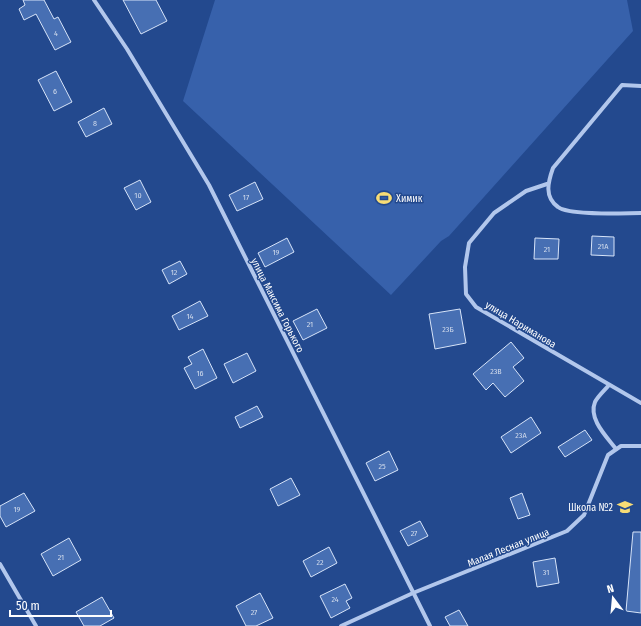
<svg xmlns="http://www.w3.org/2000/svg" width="641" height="626" viewBox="0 0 641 626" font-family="'Fira Sans Condensed',sans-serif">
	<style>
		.green { fill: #3761ab }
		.building { fill: #476fb3; stroke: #d7e4f9 }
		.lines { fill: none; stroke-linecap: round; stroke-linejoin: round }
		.minor { stroke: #b2c7ec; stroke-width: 4 }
		.labels { text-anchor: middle; stroke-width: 3; stroke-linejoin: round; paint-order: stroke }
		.number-label { font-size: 8px; fill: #d1dbec }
		.poi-label { font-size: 10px; fill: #fff; stroke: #23498e; text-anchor: start }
		.street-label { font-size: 10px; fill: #fff; stroke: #23498e }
	</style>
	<rect width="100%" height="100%" fill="#23498e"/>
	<polygon class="green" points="215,0 627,0 633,31 449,236 441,241 391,295 183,101"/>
	<g class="building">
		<polygon points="23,0 44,0 54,19 58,17 71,42 55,50 36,14 24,20 19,9 25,5"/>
		<polygon points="123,0 156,0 167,21 141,34"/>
		<polygon points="56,71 72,102 54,111 38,80"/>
		<polygon points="104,108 112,124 86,137 78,122"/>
		<polygon points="140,180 151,202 136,210 124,188"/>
		<polygon points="255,182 263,199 237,211 229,195"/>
		<polygon points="592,236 614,237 614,256 591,255"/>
		<polygon points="287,238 294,252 265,267 258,253"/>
		<polygon points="535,238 559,239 558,259 534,259"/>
		<polygon points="180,261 187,274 169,284 162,270"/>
		<polygon points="200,301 208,316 179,330 172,316"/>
		<polygon points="317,309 327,328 303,340 293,321"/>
		<polygon points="460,309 466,343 435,349 429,314"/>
		<polygon points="511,342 524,358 513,367 524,381 505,397 493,383 486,390 473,374"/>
		<polygon points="203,349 217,378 195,389 184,368 192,364 188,357"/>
		<polygon points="247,353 256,371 233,383 224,364"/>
		<polygon points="257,406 263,417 240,428 235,417"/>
		<polygon points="531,417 541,433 511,453 501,437"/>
		<polygon points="585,430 592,440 565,457 558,447"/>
		<polygon points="389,451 398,470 375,481 366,463"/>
		<polygon points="291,478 300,495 278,506 270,489"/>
		<polygon points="24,493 35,511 6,527 0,516 0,506"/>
		<polygon points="522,493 530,515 518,519 510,498"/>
		<polygon points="420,521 428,536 408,546 400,531"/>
		<polygon points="633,532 641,532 641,613 626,611"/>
		<polygon points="69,538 81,560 53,576 41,554"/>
		<polygon points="329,547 337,563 311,577 303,561"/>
		<polygon points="555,558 559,583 537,587 533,562"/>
		<polygon points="345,584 352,598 346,601 350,608 331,618 320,596"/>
		<polygon points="260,593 273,618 256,626 246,626 236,606"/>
		<polygon points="102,597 114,618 100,626 84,626 76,612"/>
		<polygon points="459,610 468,626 450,626 445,617"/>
	</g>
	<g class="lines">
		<g class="minor">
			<polyline points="94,0 127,49 209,185 430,626"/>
			<path d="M641,86L622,85L553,168C548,182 544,197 558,207C570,216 624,213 641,213"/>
			<polyline points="547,184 526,191 494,213 469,243 465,267 466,294 476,307 641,403"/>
			<path d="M609,385C605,390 598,396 595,402C588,419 607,437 616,449"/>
			<polyline points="0,564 36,626"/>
			<polyline points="341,626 413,593 567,531 584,515 608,455 621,446 641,446"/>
		</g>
	</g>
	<defs>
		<symbol id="stadium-bare" viewBox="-9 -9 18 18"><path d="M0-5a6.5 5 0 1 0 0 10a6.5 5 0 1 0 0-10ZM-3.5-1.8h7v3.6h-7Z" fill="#f7dc75" stroke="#23498e" stroke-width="2.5" paint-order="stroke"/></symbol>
		<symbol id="school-bare" viewBox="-9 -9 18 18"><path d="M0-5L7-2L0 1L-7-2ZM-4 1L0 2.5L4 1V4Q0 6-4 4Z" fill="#f7dc75" stroke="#23498e" stroke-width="2.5" paint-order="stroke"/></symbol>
	</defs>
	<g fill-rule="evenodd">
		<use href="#stadium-bare" x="373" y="187" width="22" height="22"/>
		<use href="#school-bare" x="614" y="496" width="22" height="22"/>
	</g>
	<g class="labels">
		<g class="number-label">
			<text x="56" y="36">4</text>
			<text x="55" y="94">6</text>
			<text x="95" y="126">8</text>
			<text x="138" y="198">10</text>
			<text x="246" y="200">17</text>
			<text x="603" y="249">21А</text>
			<text x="547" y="252">21</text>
			<text x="276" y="255">19</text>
			<text x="174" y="275">12</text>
			<text x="190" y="319">14</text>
			<text x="310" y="327">21</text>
			<text x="448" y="332">23Б</text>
			<text x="496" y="374">23В</text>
			<text x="200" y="376">16</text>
			<text x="521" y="438">23А</text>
			<text x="382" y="469">25</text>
			<text x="17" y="512">19</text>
			<text x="414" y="536">27</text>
			<text x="61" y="560">21</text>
			<text x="320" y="565">22</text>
			<text x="546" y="575">31</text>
			<text x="335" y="602">24</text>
			<text x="254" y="615">27</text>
		</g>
		<g class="poi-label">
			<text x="396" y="202">Химик</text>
			<text x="613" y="511" text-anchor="end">Школа №2</text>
		</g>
		<g class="street-label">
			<text transform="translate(278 305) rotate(63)" y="4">улица Максима Горького</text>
			<text transform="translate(521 324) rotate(31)" y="4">улица Нариманова</text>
			<text transform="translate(508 547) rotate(-22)" y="4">Малая Лесная улица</text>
		</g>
	</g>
	<g transform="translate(613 598) rotate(344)" stroke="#23498e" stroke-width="3" paint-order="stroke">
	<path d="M0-3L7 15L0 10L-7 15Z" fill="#ffffff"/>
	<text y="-6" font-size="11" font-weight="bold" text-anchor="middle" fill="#ffffff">N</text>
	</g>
	<path d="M10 610v6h101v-6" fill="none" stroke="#ffffff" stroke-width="2"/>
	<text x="16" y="610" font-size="12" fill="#ffffff" stroke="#23498e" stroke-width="3" paint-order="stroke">50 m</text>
</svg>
